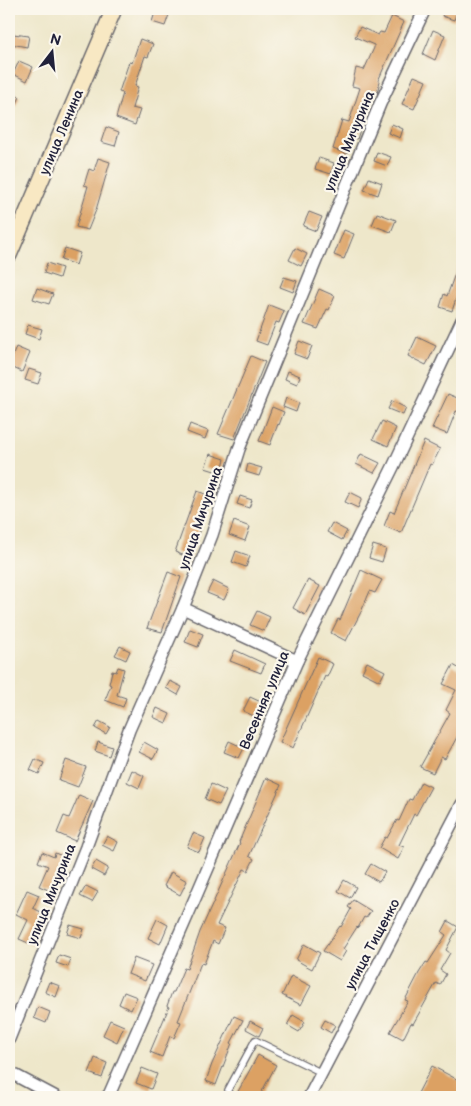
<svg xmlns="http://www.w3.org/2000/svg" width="471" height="1106" viewBox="0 0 471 1106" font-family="'Balsamiq Sans',sans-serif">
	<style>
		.building { fill: #dca163 }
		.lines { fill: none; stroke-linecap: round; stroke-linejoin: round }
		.service-casing { stroke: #69676d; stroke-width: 8 }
		.minor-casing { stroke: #69676d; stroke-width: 14 }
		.secondary-casing { stroke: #69676d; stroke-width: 18 }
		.service { stroke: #fff; stroke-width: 5.5 }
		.minor { stroke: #fff; stroke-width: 11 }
		.secondary { stroke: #f8e8c3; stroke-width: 15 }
		.labels { text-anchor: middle; stroke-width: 4.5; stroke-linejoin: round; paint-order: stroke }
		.street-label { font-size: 14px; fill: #22223b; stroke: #fbf7ec }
	</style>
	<rect width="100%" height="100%" fill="#fbf7ec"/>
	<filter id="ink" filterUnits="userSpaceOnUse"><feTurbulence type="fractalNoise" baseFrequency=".02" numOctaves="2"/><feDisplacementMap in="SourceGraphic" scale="10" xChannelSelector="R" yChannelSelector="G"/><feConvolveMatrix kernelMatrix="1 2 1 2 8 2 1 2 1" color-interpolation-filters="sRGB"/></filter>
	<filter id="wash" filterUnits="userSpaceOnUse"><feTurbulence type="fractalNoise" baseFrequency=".0096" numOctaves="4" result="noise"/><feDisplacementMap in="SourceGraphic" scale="20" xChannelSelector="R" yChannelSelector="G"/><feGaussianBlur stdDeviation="1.12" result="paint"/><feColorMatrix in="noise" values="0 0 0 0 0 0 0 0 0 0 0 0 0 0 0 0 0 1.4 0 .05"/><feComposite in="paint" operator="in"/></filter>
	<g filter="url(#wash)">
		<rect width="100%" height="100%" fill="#eee7ca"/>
		<g id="blocks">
			<g class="building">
				<polygon points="156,9 171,9 165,26 152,22"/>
				<polygon points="445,9 457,12 454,20 442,16"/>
				<polygon points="392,16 404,22 378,81 380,81 377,93 372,92 357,139 353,138 347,154 333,149 342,120 349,122 360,88 352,86 356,68 364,70 374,48 374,45 355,37 360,27 378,35 380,32 384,33"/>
				<polygon points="433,30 445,35 435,60 423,54"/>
				<polygon points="13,34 29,36 27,47 11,44"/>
				<polygon points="140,39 153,44 148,57 145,56 135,86 138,87 132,108 140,110 135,125 116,118 123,93 119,92 129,62 132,63"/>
				<polygon points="19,61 33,67 27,81 13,74"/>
				<polygon points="414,76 426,81 414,109 402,104"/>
				<polygon points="9,92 20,97 9,119"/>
				<polygon points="392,124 403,129 400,138 388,133"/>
				<polygon points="106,127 119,132 115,146 101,142"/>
				<polygon points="377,152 391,157 387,166 374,161"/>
				<polygon points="98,158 110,162 96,210 88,230 76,227 88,186 84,185 89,169 94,171"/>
				<polygon points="319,158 334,163 331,174 315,169"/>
				<polygon points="369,178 382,183 378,195 364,190"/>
				<polygon points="309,212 322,217 316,231 303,226"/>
				<polygon points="377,213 396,220 391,232 372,225"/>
				<polygon points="344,230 354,234 344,259 334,255"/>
				<polygon points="65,248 80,253 76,265 61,260"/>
				<polygon points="295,248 307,254 301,266 289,260"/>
				<polygon points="461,257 462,281 452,311 440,307 444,294 447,296"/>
				<polygon points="47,263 62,268 59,278 44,273"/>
				<polygon points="284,277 297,281 293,292 280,287"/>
				<polygon points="37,288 53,294 49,304 33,299"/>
				<polygon points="319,289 335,296 329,310 327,309 318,329 304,324"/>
				<polygon points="269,305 284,311 279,323 276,322 267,345 256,341"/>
				<polygon points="28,325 42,329 39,339 25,334"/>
				<polygon points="417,337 436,346 426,365 408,356"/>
				<polygon points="299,341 312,346 307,359 294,354"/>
				<polygon points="16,347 30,353 22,372 9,366"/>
				<polygon points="251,356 265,362 234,439 218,434"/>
				<polygon points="29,369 42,373 38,384 25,380"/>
				<polygon points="288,371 300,376 297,384 285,379"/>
				<polygon points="448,394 462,400 462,413 456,411 447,434 432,428"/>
				<polygon points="286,398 299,403 296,412 283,407"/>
				<polygon points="392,401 406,408 403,415 388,409"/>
				<polygon points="272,407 284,412 279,425 278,424 270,445 259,441"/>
				<polygon points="382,421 396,428 388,446 373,439"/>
				<polygon points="190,424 208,431 205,439 187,432"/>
				<polygon points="424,441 440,449 432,465 430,464 401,533 384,526 390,511 394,513"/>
				<polygon points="210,454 225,459 221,473 205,468"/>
				<polygon points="361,454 380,463 374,473 356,464"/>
				<polygon points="248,464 262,468 259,476 246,472"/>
				<polygon points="197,491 211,496 190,558 175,552"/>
				<polygon points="350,492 362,498 358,508 345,502"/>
				<polygon points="240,496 252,500 249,508 237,504"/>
				<polygon points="234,521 250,527 245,541 229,535"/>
				<polygon points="332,523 347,531 342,540 327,532"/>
				<polygon points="373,545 386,549 382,562 369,558"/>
				<polygon points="236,551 250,556 246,567 232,562"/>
				<polygon points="361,570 382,580 375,593 370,591 361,612 346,641 331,633 338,619 340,620"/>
				<polygon points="168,572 181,577 162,632 147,628"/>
				<polygon points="308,580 320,586 305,615 293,608"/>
				<polygon points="213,581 229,589 224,600 207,593"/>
				<polygon points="257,611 270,617 264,631 250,625"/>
				<polygon points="190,629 203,634 198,647 185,642"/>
				<polygon points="120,646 130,651 126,660 115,655"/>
				<polygon points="235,650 265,664 261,673 230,661"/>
				<polygon points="318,657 333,664 327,677 325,676 293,748 280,742"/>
				<polygon points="367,662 385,671 380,681 362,672"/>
				<polygon points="453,665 462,670 462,728 445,759 441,757 433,773 420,767 450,713 446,710 456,690 443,684"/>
				<polygon points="118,667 124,669 117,695 126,698 123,707 105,700 111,685 109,684 112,671 116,672"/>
				<polygon points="170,681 182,687 178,695 166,688"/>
				<polygon points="250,697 263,703 256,717 243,711"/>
				<polygon points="157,708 170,714 166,723 153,717"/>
				<polygon points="99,721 110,727 106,734 95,728"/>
				<polygon points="229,741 244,748 239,758 224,752"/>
				<polygon points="98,742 112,747 109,756 95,751"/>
				<polygon points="144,742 158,750 153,759 139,752"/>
				<polygon points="35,759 44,763 39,774 30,770"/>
				<polygon points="66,760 86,767 78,787 59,780"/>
				<polygon points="132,770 144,776 139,788 127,782"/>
				<polygon points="266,778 281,785 249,856 254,859 248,871 244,869 217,925 225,928 218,944 213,941 204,964 201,963 178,1021 181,1022 174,1038 170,1036 162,1057 150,1052 169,1007 167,1006 172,992 174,992 184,968 187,969 200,932 240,843 239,842"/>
				<polygon points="421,782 431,787 416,815 414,814 399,845 404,847 398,859 379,848 385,837 387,838 397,820 399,821 409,799 412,800"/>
				<polygon points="211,784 226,791 219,805 205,799"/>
				<polygon points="79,795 93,801 75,841 57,833 64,816 69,818"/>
				<polygon points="193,833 205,838 199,852 187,847"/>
				<polygon points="107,836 118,842 114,851 102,845"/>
				<polygon points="42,852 54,857 55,853 69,859 53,892 39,886 48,866 38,862"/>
				<polygon points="96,861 108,868 104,876 91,869"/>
				<polygon points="371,864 385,872 379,882 365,874"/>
				<polygon points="171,872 187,881 180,895 164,886"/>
				<polygon points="344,880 356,887 350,898 338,891"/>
				<polygon points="86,886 98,892 92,902 80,896"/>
				<polygon points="27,890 39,895 33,908 45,914 35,935 37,936 33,945 19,939 28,920 16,914"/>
				<polygon points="353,900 371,911 366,918 364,917 358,928 357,927 343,949 346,951 340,961 323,951 340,926 341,927 351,909 348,907"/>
				<polygon points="157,919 168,925 160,944 148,938"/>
				<polygon points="448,921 458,927 446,950 450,953 440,970 446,974 440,985 436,983 413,1024 411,1023 403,1039 390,1032 408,1001 405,1000 419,973 426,962 428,963 446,935 442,932"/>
				<polygon points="70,925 84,929 81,938 67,934"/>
				<polygon points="304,944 320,953 312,969 296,960"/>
				<polygon points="59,955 71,959 68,967 56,963"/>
				<polygon points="134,958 152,965 145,981 128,974"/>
				<polygon points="291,976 311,986 301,1005 282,995"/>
				<polygon points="49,982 60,986 56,997 45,992"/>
				<polygon points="124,992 137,997 131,1010 119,1004"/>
				<polygon points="38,1007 50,1012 46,1023 34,1018"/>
				<polygon points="293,1015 305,1022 299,1032 287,1025"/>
				<polygon points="234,1016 243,1020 231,1043 232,1043 216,1085 206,1081 212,1064"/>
				<polygon points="110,1020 124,1026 117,1042 103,1035"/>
				<polygon points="325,1020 335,1025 331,1033 321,1027"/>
				<polygon points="250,1021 263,1028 259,1036 246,1029"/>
				<polygon points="258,1055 276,1065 259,1097 235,1097"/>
				<polygon points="95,1058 107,1063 102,1078 89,1073"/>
				<polygon points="432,1066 462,1082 462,1097 416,1097"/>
				<polygon points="142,1068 157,1074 151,1089 136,1083"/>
			</g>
		</g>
	</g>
	<g filter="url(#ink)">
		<use href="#blocks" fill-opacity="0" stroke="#69676d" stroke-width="1"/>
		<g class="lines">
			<defs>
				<polyline id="service" points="228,1090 255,1040 322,1073"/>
				<g id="minor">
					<polyline points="183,608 297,661"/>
					<polyline points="9,1039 86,847 129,730 183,608 212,535 239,449 380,104 425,9"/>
					<polyline points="9,1072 56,1097"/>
					<polyline points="106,1097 109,1095 196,896 297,661 393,467 462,320"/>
					<polyline points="309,1097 462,804"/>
				</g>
				<polyline id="secondary" points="9,255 114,9"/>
			</defs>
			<use href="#service" class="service-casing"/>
			<use href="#minor" class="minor-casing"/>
			<use href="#secondary" class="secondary-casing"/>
			<use href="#service" class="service"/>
			<use href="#minor" class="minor"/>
			<use href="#secondary" class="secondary"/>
		</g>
	</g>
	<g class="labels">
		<g class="street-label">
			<text transform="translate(61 132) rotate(-67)" y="5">улица Ленина</text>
			<text transform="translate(349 141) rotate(-67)" y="5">улица Мичурина</text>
			<text transform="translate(200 518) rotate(-71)" y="5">улица Мичурина</text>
			<text transform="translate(264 700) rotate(-67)" y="5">Весенняя улица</text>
			<text transform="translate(51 894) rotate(-68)" y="5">улица Мичурина</text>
			<text transform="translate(372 944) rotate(-62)" y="5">улица Тищенко</text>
		</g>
	</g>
	<rect width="471" height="1106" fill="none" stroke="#fbf7ec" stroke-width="30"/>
	<g transform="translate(52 52) rotate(16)" stroke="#fbf7ec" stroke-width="4" paint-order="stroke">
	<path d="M0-4L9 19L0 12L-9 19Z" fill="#22223b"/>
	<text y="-8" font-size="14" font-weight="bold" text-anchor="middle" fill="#22223b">N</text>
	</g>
</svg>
